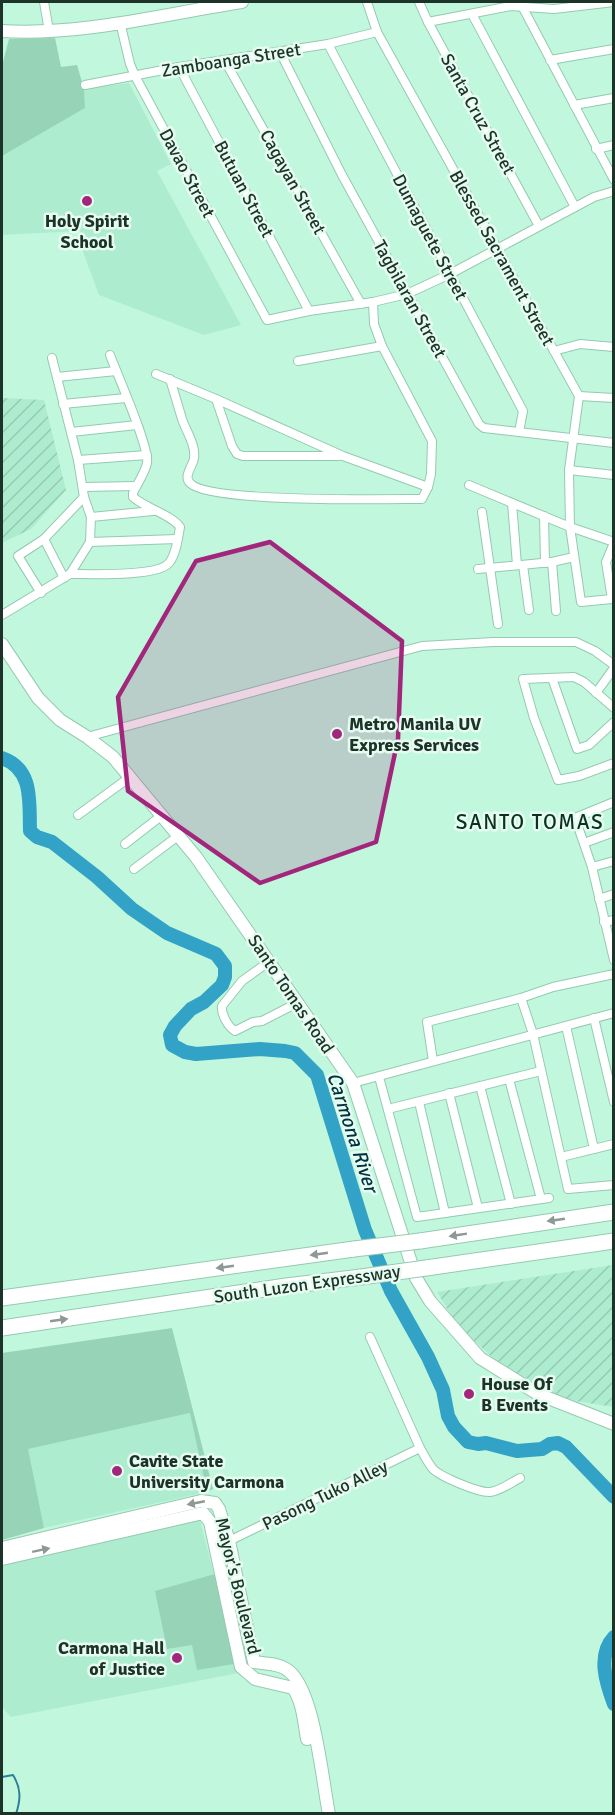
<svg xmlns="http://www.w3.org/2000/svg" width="615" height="1815" viewBox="0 0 615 1815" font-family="Signika,sans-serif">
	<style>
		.built { fill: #aeeccf }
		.industrial { fill: url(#industrial-furrows) }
		.grass { fill: #97d3b7 }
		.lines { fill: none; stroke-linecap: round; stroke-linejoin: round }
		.stream { stroke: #2c8097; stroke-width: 2 }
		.river { stroke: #32a2c6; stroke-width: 14 }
		.street-casing { stroke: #95cab0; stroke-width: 10 }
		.secondary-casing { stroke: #95cab0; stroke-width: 14 }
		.highway-casing { stroke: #95cab0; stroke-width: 17 }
		.street { stroke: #fff; stroke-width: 8 }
		.secondary { stroke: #fff; stroke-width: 12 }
		.highway { stroke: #fff; stroke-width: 15 }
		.highway-bridge-casing { stroke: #95cab0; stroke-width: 17; stroke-linecap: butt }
		.highway-bridge { stroke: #fff; stroke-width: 15 }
		.oneway { fill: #8e9894 }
		.marked { fill: #a2267b; fill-opacity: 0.2; stroke: #a2267b; stroke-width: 4.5; stroke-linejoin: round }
		.poi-dot { fill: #a2267b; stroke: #e7fcf1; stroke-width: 2 }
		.labels { text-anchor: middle; stroke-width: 5; stroke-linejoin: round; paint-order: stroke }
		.street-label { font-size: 18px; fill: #1d3228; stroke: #e7fcf1 }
		.poi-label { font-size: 18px; font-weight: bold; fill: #1d3228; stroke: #e7fcf1; text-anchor: start }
		.water-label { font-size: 20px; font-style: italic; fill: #003241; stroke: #e7fcf1 }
		.quarter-label { font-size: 21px; letter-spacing: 1.5px; fill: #093223; stroke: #e7fcf1 }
	</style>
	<defs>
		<pattern id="industrial-furrows" width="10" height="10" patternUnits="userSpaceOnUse" patternTransform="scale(1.5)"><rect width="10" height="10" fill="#aeeccf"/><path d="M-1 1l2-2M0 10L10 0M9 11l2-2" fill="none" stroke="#95cbb2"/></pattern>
	</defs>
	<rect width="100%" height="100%" fill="#c1f8dd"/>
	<g class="built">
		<polygon points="129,83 171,164 157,171 241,325 204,335 99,295 83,252 80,231 2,235 2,156 85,108 84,89"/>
		<polygon points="191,1413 207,1492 44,1528 27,1449"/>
		<polygon points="199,1516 239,1673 11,1717 2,1707 2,1564"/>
	</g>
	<g class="industrial">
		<polygon points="2,398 44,400 66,490 31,529 2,543"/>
		<polygon points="613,1265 613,1407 576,1401 551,1393 505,1369 457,1325 437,1292"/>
	</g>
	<g class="grass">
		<polygon points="55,38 61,67 77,65 84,89 85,108 2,156 2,66 9,39"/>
		<polygon points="172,1328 213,1489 207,1492 190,1413 28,1449 44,1528 2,1540 2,1353"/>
		<polygon points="215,1574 234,1664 197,1670 192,1645 167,1649 155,1591"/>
	</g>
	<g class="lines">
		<path class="stream" d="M2,1777L13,1775C21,1788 21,1799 16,1814"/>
		<g class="river">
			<path d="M2,758C34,769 29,803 30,831L37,837L52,842L97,877L132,909L167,933L216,954L225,966V977L222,985L204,1002L191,1009L175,1026L170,1035L172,1045L185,1052L196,1054L260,1049L285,1051L295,1053L317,1075L365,1230L391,1291L428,1357L443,1390L448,1416L454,1427L468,1442L478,1444L486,1443L517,1451L542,1449L550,1444L558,1443L566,1447L614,1497"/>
			<path d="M614,1637C597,1655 606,1683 614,1704"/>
		</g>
		<defs>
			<g id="street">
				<polyline points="44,2 49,31"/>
				<polyline points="367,2 377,32 579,396 569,470 570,527 581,602 612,599 606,562 614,543"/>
				<polyline points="419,2 428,22 539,226"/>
				<polyline points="523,8 614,180"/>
				<polyline points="472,14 575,207"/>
				<polyline points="120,22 130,64 135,76 267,320 309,311 373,302 407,294 450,274 594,197 614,191"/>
				<polyline points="428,22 511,6 554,9 614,2"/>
				<polyline points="328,44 523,411 519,432"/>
				<polyline points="280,52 342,175 479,424 484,428 614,443"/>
				<polyline points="550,60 614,49"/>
				<polyline points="225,61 361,304"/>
				<polyline points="179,67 309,311"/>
				<polyline points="85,85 179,67 328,44 377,32"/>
				<polyline points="574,105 614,98"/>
				<polyline points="596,149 614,145"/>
				<polyline points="554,351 580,344 614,347"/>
				<polyline points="298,361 382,346"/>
				<polyline points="156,374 216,399 343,456 428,487"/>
				<polyline points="57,377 116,371"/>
				<path d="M170,379C174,392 178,406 182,419C186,431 196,445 194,458C193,466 183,476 190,483C207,503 388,499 422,499L428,487L431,474L432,441L382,346L374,324L373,302"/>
				<polyline points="579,396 614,398"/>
				<polyline points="216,399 232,446 237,454 243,456 339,456"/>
				<polyline points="63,404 126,398"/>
				<polyline points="71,432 137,425"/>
				<polyline points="78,460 147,455"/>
				<polyline points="569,470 614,475"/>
				<polyline points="469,485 570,527 614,542"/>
				<polyline points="84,487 136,486"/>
				<polyline points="512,503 517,565"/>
				<polyline points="482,512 498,624"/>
				<polyline points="544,516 545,563"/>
				<polyline points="91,517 153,511"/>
				<polyline points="44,539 64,578"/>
				<polyline points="90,542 177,539"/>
				<polyline points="552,562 556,611"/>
				<polyline points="523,565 529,610"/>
				<polyline points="478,569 552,562 574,557"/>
				<path d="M70,574C89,574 158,577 169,563C176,555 178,538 180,527C172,515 145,508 133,497V493C137,484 145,473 147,463C150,448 117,374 110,355"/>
				<polyline points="41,593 18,556 44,539 84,497"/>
				<polyline points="2,615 70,574 90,542 91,517 84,497 78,460 52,358"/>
				<polyline points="552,678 577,749 589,745 614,722"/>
				<polyline points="596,693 614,668"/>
				<polyline points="614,708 584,682 574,677 523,679 534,718 558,780 579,776 614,763"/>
				<polyline points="87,737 422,646 493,642 576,642 595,651 614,665"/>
				<polyline points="614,802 575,818 592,867 614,960"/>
				<polyline points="78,815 130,777"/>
				<polyline points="584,843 614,832"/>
				<polyline points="125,844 161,816"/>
				<polyline points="592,867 614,861"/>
				<polyline points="134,869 178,836"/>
				<polyline points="599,899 614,894"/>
				<polyline points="604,922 614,920"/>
				<path d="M270,961L242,981L222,1006C221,1014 228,1027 235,1031L253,1022L262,1021L297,1003"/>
				<polyline points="614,974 553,987 521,998 533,1034 568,1189 614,1185"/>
				<polyline points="594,1018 614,1102"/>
				<polyline points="566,1026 594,1149"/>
				<polyline points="433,1061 427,1022 521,998"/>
				<polyline points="379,1077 417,1217 549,1198"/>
				<polyline points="509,1079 541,1199"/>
				<polyline points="353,1083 614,1013"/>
				<polyline points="480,1086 511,1204"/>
				<polyline points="449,1093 478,1208"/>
				<polyline points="419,1102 445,1213"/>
				<polyline points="388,1109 541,1071"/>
				<polyline points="561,1157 614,1144"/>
				<path d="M420,1448C424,1455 428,1463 433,1469C441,1477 479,1493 490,1492C500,1491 512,1482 520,1478"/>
				<polyline points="229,1541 420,1448 370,1337"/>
			</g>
			<g id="secondary">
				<path d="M2,31C81,36 164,14 242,2"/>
				<polyline points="2,644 38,698 60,720 87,737 113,757 196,857 353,1083 416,1278 430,1301 480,1358 538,1394 614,1424"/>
				<path d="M2,1548L201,1501L215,1503L219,1509L229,1541L254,1662C265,1664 277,1663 286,1669C314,1685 322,1780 329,1814"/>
				<path d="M2,1559L203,1513L210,1522L241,1667L255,1679L293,1688C303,1702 304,1722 307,1739"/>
			</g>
			<g id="highway">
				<polyline points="420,1241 614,1212"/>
				<polyline points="426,1268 614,1241"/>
				<polyline points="2,1298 354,1249"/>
				<polyline points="2,1328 286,1286 361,1277"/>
			</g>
		</defs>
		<use href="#street" class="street-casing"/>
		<use href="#secondary" class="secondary-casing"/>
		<use href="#highway" class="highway-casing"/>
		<use href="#street" class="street"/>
		<use href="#secondary" class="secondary"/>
		<use href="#highway" class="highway"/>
		<defs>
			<g id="highway-bridge">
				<polyline points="354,1249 420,1241"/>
				<polyline points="361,1277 426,1268"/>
			</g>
		</defs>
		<use href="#highway-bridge" class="highway-bridge-casing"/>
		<use href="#highway-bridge" class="highway-bridge"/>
	</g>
	<defs><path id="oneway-solid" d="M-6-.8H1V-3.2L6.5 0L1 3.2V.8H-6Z" transform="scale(1.5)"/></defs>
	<g class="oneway">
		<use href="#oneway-solid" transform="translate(556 1220) rotate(172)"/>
		<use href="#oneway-solid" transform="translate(458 1235) rotate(171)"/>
		<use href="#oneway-solid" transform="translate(319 1254) rotate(172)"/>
		<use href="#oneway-solid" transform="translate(225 1267) rotate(172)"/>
		<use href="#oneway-solid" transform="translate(59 1320) rotate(-8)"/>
		<use href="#oneway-solid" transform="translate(196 1503) rotate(169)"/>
		<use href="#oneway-solid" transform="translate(41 1550) rotate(-12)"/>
	</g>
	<path class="marked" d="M270,542L402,641L398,739L376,842L260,883L128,791L118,697L196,561Z"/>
	<g class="poi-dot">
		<circle cx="87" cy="201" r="6"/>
		<circle cx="337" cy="734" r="6"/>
		<circle cx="469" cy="1394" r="6"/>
		<circle cx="117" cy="1471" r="6"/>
		<circle cx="177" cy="1658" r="6"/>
	</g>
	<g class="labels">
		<g class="street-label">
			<text transform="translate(231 60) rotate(-9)" y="6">Zamboanga Street</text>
			<text transform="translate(478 114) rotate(61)" y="6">Santa Cruz Street</text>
			<text transform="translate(187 173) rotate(62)" y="6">Davao Street</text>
			<text transform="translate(293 182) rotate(61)" y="6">Cagayan Street</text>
			<text transform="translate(244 189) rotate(62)" y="6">Butuan Street</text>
			<text transform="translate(430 237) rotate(62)" y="6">Dumaguete Street</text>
			<text transform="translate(502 258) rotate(61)" y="6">Blessed Sacrament Street</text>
			<text transform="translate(410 299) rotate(61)" y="6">Tagbilaran Street</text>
			<text transform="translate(291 994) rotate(56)" y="6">Santo Tomas Road</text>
			<text transform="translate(307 1284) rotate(-8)" y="6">South Luzon Expressway</text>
			<text transform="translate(325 1495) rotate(-26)" y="6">Pasong Tuko Alley</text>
			<text transform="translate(238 1586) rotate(76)" y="6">Mayor's Boulevard</text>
		</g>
		<g class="poi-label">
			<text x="87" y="227" text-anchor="middle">Holy Spirit<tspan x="87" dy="21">School</tspan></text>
			<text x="349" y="730">Metro Manila UV<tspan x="349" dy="21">Express Services</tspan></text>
			<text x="481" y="1390">House Of<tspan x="481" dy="21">B Events</tspan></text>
			<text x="129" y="1467">Cavite State<tspan x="129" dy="21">University Carmona</tspan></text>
			<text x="165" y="1654" text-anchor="end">Carmona Hall<tspan x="165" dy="21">of Justice</tspan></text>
		</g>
		<g class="water-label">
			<text transform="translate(353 1132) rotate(72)" y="7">Carmona River</text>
		</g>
		<g class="quarter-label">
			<text x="530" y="829">SANTO TOMAS</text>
		</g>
	</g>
	<rect width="615" height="1815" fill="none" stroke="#1d3228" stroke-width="6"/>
</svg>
